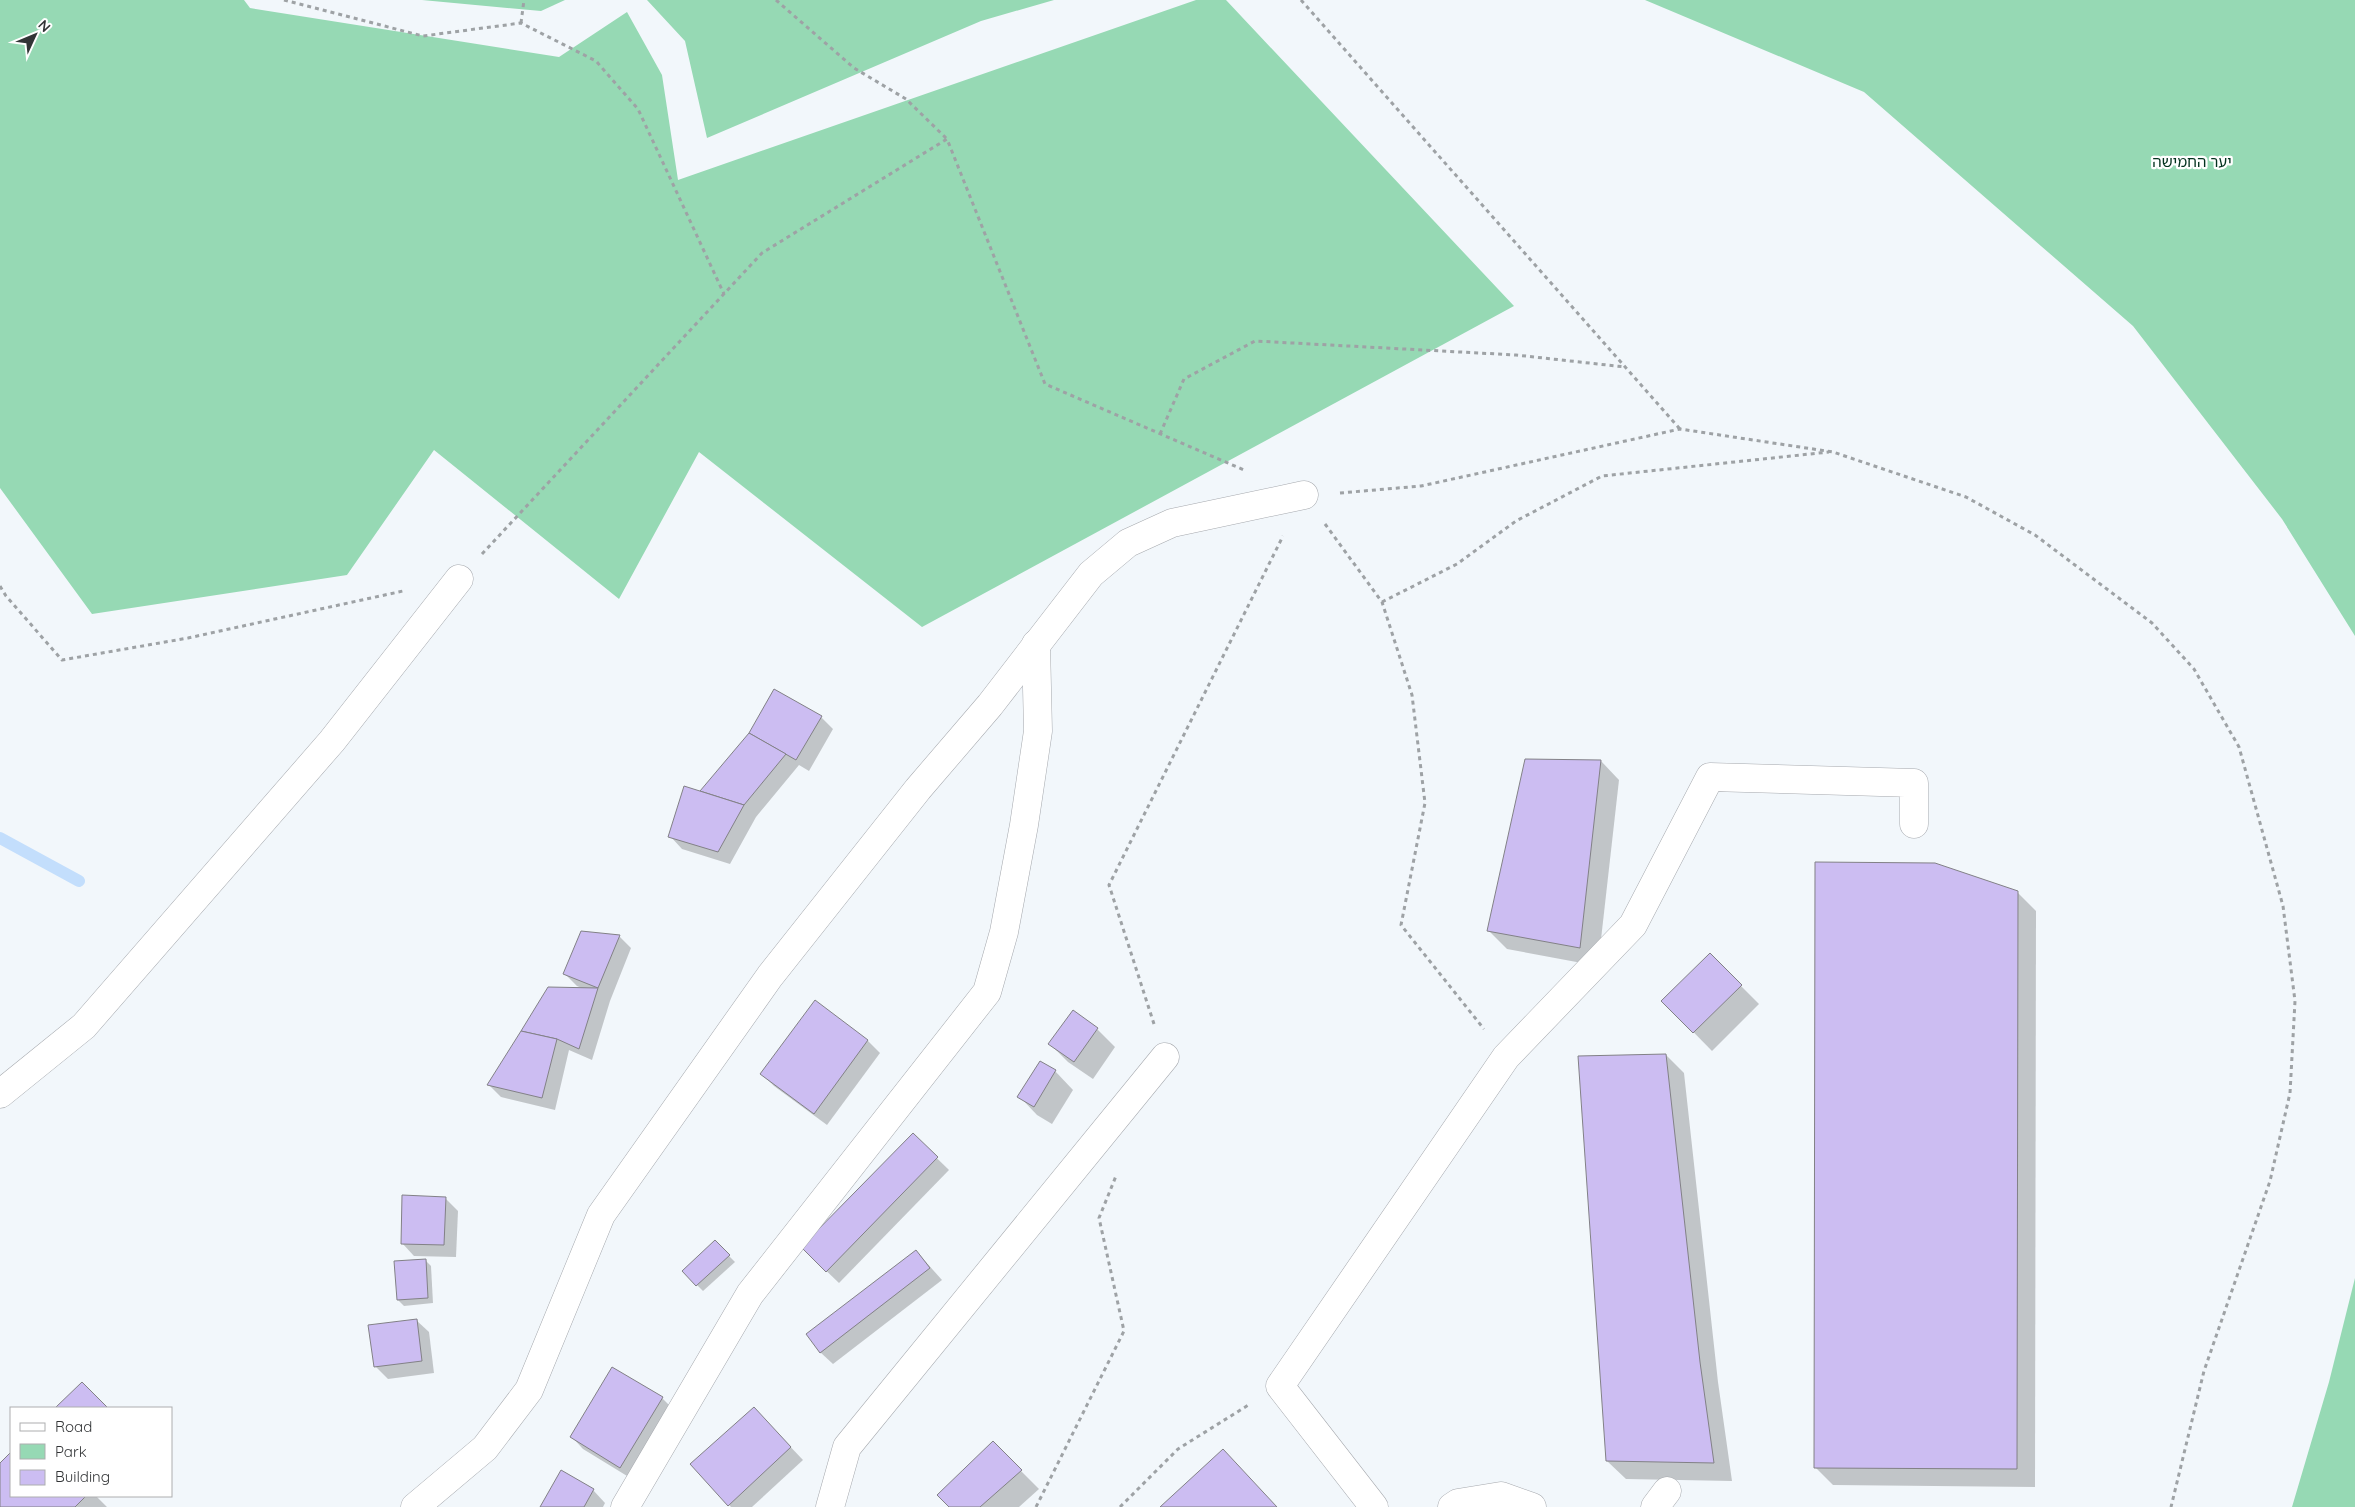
<svg xmlns="http://www.w3.org/2000/svg" width="2355" height="1507" viewBox="0 0 2355 1507" font-family="Quicksand,'Noto Sans Hebrew',sans-serif">
	<style>
		.green { fill: #96d9b4 }
		.shadow { fill: #0003 }
		.lines { fill: none; stroke-linecap: round; stroke-linejoin: round }
		.stream { stroke: #c3defc; stroke-width: 12 }
		.building { fill: #ccbdf2; stroke: #828186 }
		.street-casing { stroke: #a6a9ae; stroke-width: 29 }
		.path { stroke: #9ea2a5; stroke-width: 3; stroke-dasharray: 4 4; stroke-linecap: butt }
		.street { stroke: #fff; stroke-width: 28 }
		.labels { text-anchor: middle; stroke-width: 4.5; stroke-linejoin: round; paint-order: stroke }
		.park-label { font-size: 15px; fill: #02321e; stroke: #fff }
	</style>
	<rect width="100%" height="100%" fill="#f2f7fb"/>
	<g class="green">
		<polygon points="0,0 244,0 250,8 559,57 627,12 662,75 678,180 1196,0 1226,0 1514,306 922,627 699,452 619,599 434,450 347,575 92,614 0,488"/>
		<polygon points="422,0 565,0 541,11"/>
		<polygon points="647,0 1054,0 981,21 707,138 685,41"/>
		<polygon points="1645,0 2355,0 2355,636 2282,519 2133,326 1864,92"/>
		<polygon points="2355,1278 2355,1507 2292,1507 2329,1382"/>
	</g>
	<g class="shadow">
		<polygon points="821,717 833,729 809,771 799,765 756,817 730,864 682,849 670,836 700,793 750,734"/>
		<polygon points="1526,760 1601,761 1619,780 1598,966 1507,949 1489,931"/>
		<polygon points="2017,892 2036,911 2035,1487 1833,1485 1815,1467"/>
		<polygon points="619,936 631,948 610,1001 592,1060 569,1050 555,1110 501,1097 489,1085 584,989 577,986 565,974"/>
		<polygon points="1710,955 1759,1004 1712,1051 1663,1001"/>
		<polygon points="815,1002 868,1041 880,1053 827,1125 774,1086 762,1074"/>
		<polygon points="1097,1029 1115,1047 1093,1079 1068,1062 1050,1044"/>
		<polygon points="1666,1055 1684,1073 1718,1382 1732,1481 1626,1479 1607,1461"/>
		<polygon points="1055,1071 1073,1090 1052,1124 1037,1115 1019,1096"/>
		<polygon points="913,1135 949,1170 839,1283 815,1260"/>
		<polygon points="445,1198 458,1211 456,1257 414,1256 402,1243"/>
		<polygon points="715,1242 735,1262 703,1291 683,1271"/>
		<polygon points="916,1251 942,1280 833,1364 820,1352"/>
		<polygon points="425,1260 431,1266 433,1303 404,1306 398,1300"/>
		<polygon points="416,1320 429,1332 434,1373 388,1379 375,1366"/>
		<polygon points="613,1368 662,1398 675,1411 632,1479 583,1449 571,1436"/>
		<polygon points="766,1421 803,1460 752,1507 731,1507 691,1464"/>
		<polygon points="11,1454 11,1496 96,1496 107,1507 0,1507 0,1465"/>
		<polygon points="1011,1461 1039,1489 1019,1507 950,1507"/>
		<polygon points="593,1490 605,1503 603,1507 542,1507"/>
	</g>
	<g class="lines">
		<polyline class="stream" points="0,838 79,881"/>
	</g>
	<g class="building">
		<polygon points="774,689 822,716 796,760 749,733"/>
		<polygon points="749,733 786,754 744,805 700,791"/>
		<polygon points="1525,759 1601,760 1580,948 1487,931"/>
		<polygon points="684,786 744,805 718,852 668,837"/>
		<polygon points="1815,862 1935,863 2018,891 2017,1469 1814,1468"/>
		<polygon points="581,931 620,935 598,988 563,974"/>
		<polygon points="1710,953 1742,985 1693,1033 1661,1001"/>
		<polygon points="548,987 598,988 579,1049 557,1039 521,1031"/>
		<polygon points="815,1000 868,1040 814,1114 760,1074"/>
		<polygon points="1073,1010 1098,1028 1074,1062 1048,1044"/>
		<polygon points="521,1031 557,1039 542,1098 487,1085"/>
		<polygon points="1666,1054 1700,1362 1714,1463 1606,1461 1578,1056"/>
		<polygon points="1040,1061 1056,1070 1034,1107 1017,1097"/>
		<polygon points="913,1133 938,1157 826,1272 801,1247"/>
		<polygon points="402,1195 446,1197 444,1245 401,1244"/>
		<polygon points="715,1240 730,1255 696,1286 682,1271"/>
		<polygon points="916,1250 930,1268 820,1353 806,1334"/>
		<polygon points="426,1259 428,1298 397,1300 394,1261"/>
		<polygon points="417,1319 422,1361 374,1367 368,1325"/>
		<polygon points="612,1367 663,1397 620,1468 570,1437"/>
		<polygon points="82,1382 108,1408 55,1408"/>
		<polygon points="754,1407 791,1447 728,1506 690,1464"/>
		<polygon points="993,1441 1022,1470 980,1507 949,1507 937,1495"/>
		<polygon points="1223,1449 1277,1507 1160,1507"/>
		<polygon points="11,1452 11,1496 86,1496 75,1507 0,1507 0,1463"/>
		<polygon points="561,1470 594,1489 584,1507 540,1507"/>
	</g>
	<g class="lines">
		<defs>
			<g id="street">
				<polyline points="0,1094 84,1026 332,741 459,579"/>
				<polyline points="415,1507 485,1448 529,1390 601,1215 770,976 918,789 990,705 1091,574 1128,543 1172,523 1304,495"/>
				<polyline points="625,1507 750,1294 987,992 1004,932 1024,825 1038,731 1036,644"/>
				<polyline points="830,1507 847,1447 1165,1057"/>
				<polyline points="1374,1507 1280,1386 1506,1057 1633,925 1710,777 1914,783 1914,824"/>
				<polyline points="1452,1507 1458,1503 1501,1496 1532,1507"/>
				<polyline points="1655,1507 1667,1491"/>
			</g>
		</defs>
		<use href="#street" class="street-casing"/>
		<g class="path">
			<polyline points="284,0 423,36 521,23 596,61 638,109 724,294"/>
			<polyline points="776,0 854,68 906,99 947,139"/>
			<polyline points="1301,0 1680,429"/>
			<polyline points="521,23 524,0"/>
			<polyline points="1160,434 1184,379 1255,341 1516,355 1625,367"/>
			<polyline points="1340,493 1421,486 1680,429 1833,452 1966,497 2035,535 2152,623 2194,669 2239,747 2283,906 2295,1001 2290,1093 2270,1181 2204,1371 2171,1507"/>
			<polyline points="1325,524 1382,602 1412,695 1425,803 1401,925 1484,1029"/>
			<polyline points="482,554 762,253 947,139 1045,384 1244,470"/>
			<polyline points="0,586 6,596 62,660 188,638 403,591"/>
			<polyline points="1382,602 1457,564 1516,521 1602,476 1829,452"/>
			<polyline points="1154,1024 1109,885 1283,536"/>
			<polyline points="1036,1507 1124,1331 1099,1218 1116,1176"/>
			<polyline points="1120,1507 1178,1449 1250,1404"/>
		</g>
		<use href="#street" class="street"/>
	</g>
	<g class="labels">
		<g class="park-label">
			<text x="2192" y="167">יער החמישה</text>
		</g>
	</g>
	<rect x="10" y="1407" width="162" height="90" fill="#ffffff" stroke="#adaeaf"/>
	<rect x="20" y="1423" width="25" height="8" fill="#ffffff" stroke="#adaeaf"/>
	<text x="55" y="1432" font-size="15" fill="#323436">Road</text>
	<rect x="20" y="1444" width="25" height="15" fill="#96d9b4" stroke="#adaeaf"/>
	<text x="55" y="1457" font-size="15" fill="#323436">Park</text>
	<rect x="20" y="1470" width="25" height="15" fill="#ccbdf2" stroke="#adaeaf"/>
	<text x="55" y="1482" font-size="15" fill="#323436">Building</text>
	<g transform="translate(35 35) rotate(46)" stroke="#ffffff" stroke-width="4" paint-order="stroke">
	<path d="M0-4L9 19L0 12L-9 19Z" fill="#323436"/>
	<text y="-8" font-size="14" font-weight="bold" text-anchor="middle" fill="#323436">N</text>
	</g>
</svg>
